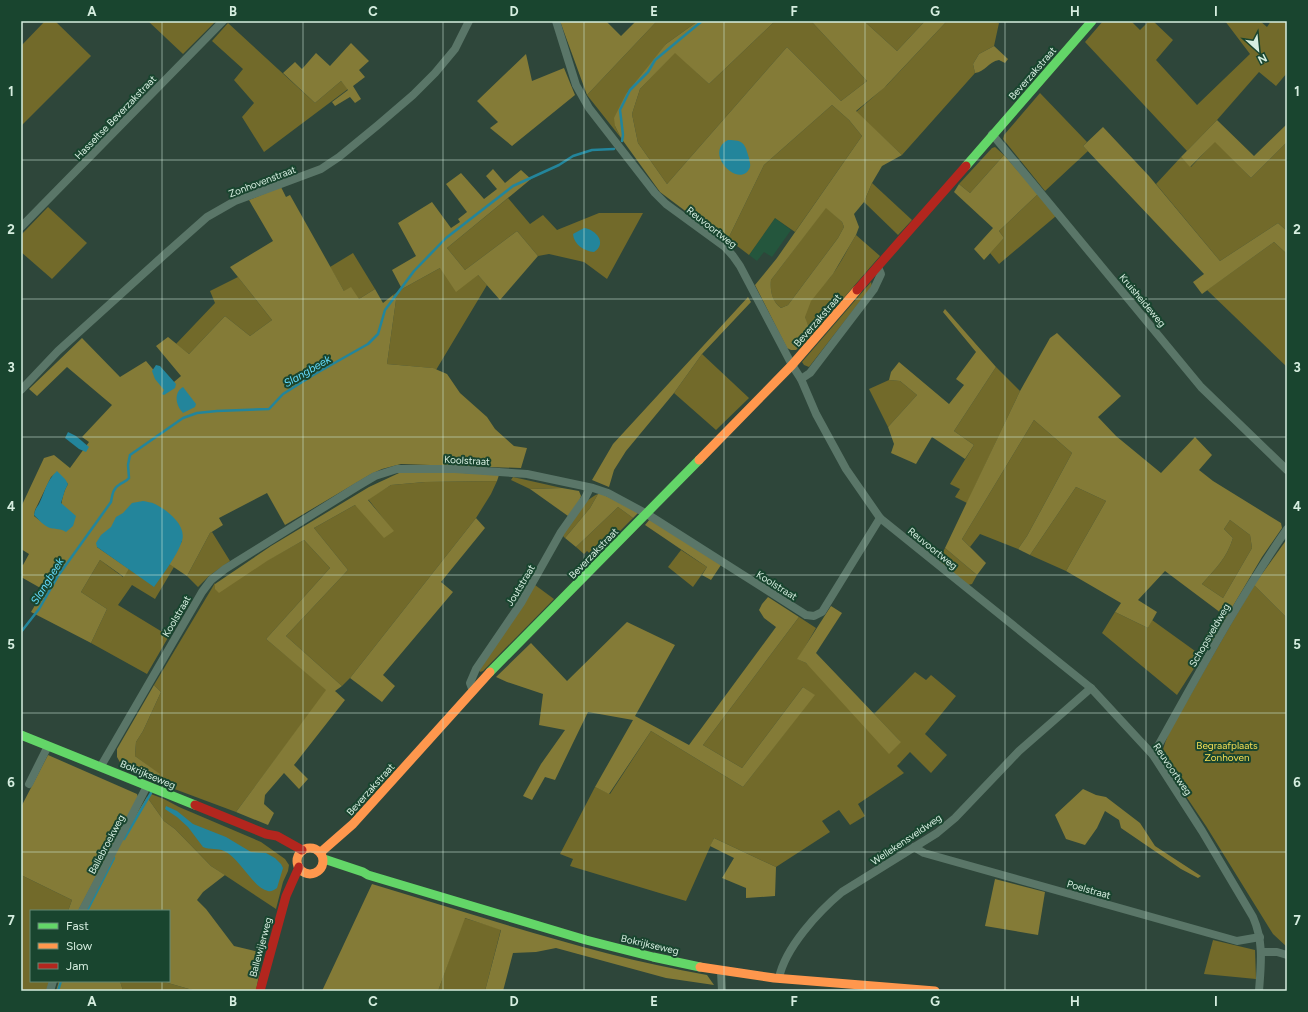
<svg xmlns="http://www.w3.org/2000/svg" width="1308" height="1012" viewBox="0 0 1308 1012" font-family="Figtree,sans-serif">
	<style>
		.built { fill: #24563d }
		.green { fill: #726a2a }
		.forest { fill: #847b37; fill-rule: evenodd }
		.water { fill: #23859b }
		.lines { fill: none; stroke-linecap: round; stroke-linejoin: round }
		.stream { stroke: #23859b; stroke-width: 2.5 }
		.street { stroke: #5a7668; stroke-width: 8 }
		.fast { stroke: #63d668; stroke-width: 9 }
		.slow { stroke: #ff974d; stroke-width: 9 }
		.jam { stroke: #b3261e; stroke-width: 9 }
		.grid { fill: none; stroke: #d6eee0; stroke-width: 1; stroke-opacity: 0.55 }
		.labels { text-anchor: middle; stroke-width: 4; stroke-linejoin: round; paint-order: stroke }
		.street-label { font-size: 10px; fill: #d6eee0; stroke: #19452f }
		.park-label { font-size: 10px; fill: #f7df55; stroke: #19452f }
		.water-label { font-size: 11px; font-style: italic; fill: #64dbfd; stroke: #19452f }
		.neatline { fill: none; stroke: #d6eee0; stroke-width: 1.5 }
		.grid-label { font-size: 13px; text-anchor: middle; font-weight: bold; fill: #d6eee0 }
	</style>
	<rect width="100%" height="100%" fill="#2e463a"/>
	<polygon class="built" points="775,218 791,230 772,257 764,252 757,261 749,255"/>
	<g class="green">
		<polygon points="45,21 55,21 91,56 21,126 21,46"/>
		<polygon points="148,21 216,21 183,54"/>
		<polygon points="657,21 698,21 666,44 615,126 621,138 587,95"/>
		<polygon points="775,21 811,21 867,81 841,101 787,47 667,184 638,143 632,114 640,89 675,52 709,84"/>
		<polygon points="864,21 925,21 897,51"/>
		<polygon points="947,21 991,21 999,23 994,46 979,54 973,64 975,73 902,155 856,112 887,85"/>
		<polygon points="1103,21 1131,21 1140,30 1149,21 1153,21 1173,40 1156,60 1197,105 1250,54 1225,21 1260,21 1267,27 1271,21 1287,21 1287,73 1276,86 1259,72 1217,120 1187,151 1085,42"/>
		<polygon points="228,23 315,103 341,81 348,89 264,152 242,117 254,103 234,80 243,69 212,41"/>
		<polygon points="1040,93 1087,142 1083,146 1088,151 1045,191 1003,139 1004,135"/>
		<polygon points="832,105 849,120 862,136 795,232 775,218 749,255 728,239 764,165"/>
		<polygon points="1215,141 1251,178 1287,142 1287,231 1278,223 1220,261 1156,184 1181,157 1191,167"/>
		<polygon points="995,147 1004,155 970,193 959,184 992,148"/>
		<polygon points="872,183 912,220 898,235 864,202"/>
		<polygon points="1038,194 1056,216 999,264 990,253 1004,238 999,231"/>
		<polygon points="508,198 530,224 543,215 557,230 599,213 643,213 607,279 584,262 549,254 538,256 517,231 465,270 447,248"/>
		<polygon points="48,207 87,243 52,279 21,252 21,235"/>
		<path d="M826,207L842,222L844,227L838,238L788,305L781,308C772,301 770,292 771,280Z"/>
		<path d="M856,235L880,256L814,332C810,327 805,323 805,316C806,300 823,287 832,275C841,263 848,248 856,235Z"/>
		<polygon points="1274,242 1287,254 1287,367 1207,290"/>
		<polygon points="353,253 375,289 359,299 344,291 330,267"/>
		<polygon points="440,268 478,275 487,285 436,370 432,368 387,364 396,300 393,295 402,289"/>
		<polygon points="238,277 272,320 250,336 225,316 189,354 176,344 215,303 210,291"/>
		<polygon points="871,282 872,286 809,367 804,365 802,362"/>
		<polygon points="702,354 749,398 716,430 674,393"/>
		<polygon points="996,367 1020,391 967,503 955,497 960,489 950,484 974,445 954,431"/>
		<polygon points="889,380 900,381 917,395 888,427 869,389"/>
		<polygon points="1034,420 1072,453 1027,536 1018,549 980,534 970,547 962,539"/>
		<polygon points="513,477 562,488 530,489 511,480"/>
		<polygon points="497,481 491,494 476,518 350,678 342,686 286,636 348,570 314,528 355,505 393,531 368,499 391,485 425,482"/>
		<polygon points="1076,487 1106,501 1066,571 1030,555"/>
		<path d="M598,494L590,508L565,538L562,535C572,521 581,501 598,494Z"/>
		<polygon points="618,507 633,518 594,557 587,551 584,554 576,547"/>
		<path d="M1230,520L1250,535L1252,548L1223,598L1202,584C1215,569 1227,558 1233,538L1224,529Z"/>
		<polygon points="212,532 230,561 209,576 198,587 187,576 210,533"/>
		<polygon points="304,540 330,568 266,639 327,690 236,812 153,781 159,774 135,756 136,742 143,731 161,692 154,685 215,583 215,589"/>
		<polygon points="945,548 977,575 972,584 968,585 938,562"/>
		<polygon points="681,550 707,567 693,587 668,567"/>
		<polygon points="100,560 123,577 129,569 154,586 169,564 174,567 155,599 132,585 118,605 169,636 147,674 91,643 107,609 81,592"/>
		<polygon points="535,585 554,599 483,671 480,672 479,670"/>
		<path d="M1254,585L1287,618V947L1273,934L1206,826L1161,759C1164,736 1179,715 1190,696C1211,658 1233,621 1254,585Z"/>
		<polygon points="1115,612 1148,628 1152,620 1202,656 1177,695 1102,633"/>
		<polygon points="799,617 816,628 798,659 806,663 901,742 874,714 915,672 926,680 931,675 956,696 925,734 947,755 931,773 910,752 897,766 904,773 858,804 865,816 850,825 839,810 822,821 830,832 776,867 714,838 686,901 570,866 573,859 560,854 595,787 610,794 651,731 743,787 814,695 803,687 742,768 703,745"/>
		<polygon points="151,794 164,799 179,807 261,842 285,859 289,865 288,871 283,882 276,909 211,866 175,829 164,821 147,797"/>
		<polygon points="21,875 72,900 68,911 31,911 31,981 50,981 47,991 21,991"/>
		<polygon points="464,918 501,929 485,991 438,991"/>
		<polygon points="1213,940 1255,950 1256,979 1204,974"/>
		<polygon points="120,981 161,981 196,991 123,991"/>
	</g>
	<g class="forest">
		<polygon points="560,21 606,21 621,36 636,21 657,21 587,95"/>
		<path d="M698,21H775L709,84L675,53L640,89L632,114L638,143L667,184L787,47L841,101L867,81L811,21H864L897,51L925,21H947L884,88L856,111L902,155L882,166L872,183L864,202L854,214L859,227L856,235L833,274L811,301L805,317L808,325L814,332L796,350H791L787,348L755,285L777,258L862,136L849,120L832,105L764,165L728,239V243L660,192L621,138L615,126L614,118L626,94L666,44ZM826,208L842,222L844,227L838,238L788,305L781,308C772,301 770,291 771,280Z"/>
		<polygon points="351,43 369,61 359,70 365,77 353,86 361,99 355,103 350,97 335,106 332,102 348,90 341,81 315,103 283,73 295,62 302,69 316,53 330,66"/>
		<path d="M994,46L1008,59L1005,63L999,60C988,62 985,72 975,73L973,64L979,54Z"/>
		<polygon points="526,54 532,81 564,68 575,95 512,146 490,128 498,122 477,101"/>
		<polygon points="1217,120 1254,156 1287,124 1287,142 1251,178 1215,142 1190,167 1181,157"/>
		<polygon points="1103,127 1149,176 1220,261 1278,223 1287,231 1287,254 1274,242 1202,294 1193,282 1204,274 1083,146"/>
		<polygon points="1004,155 1038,194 999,231 1004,238 984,260 974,249 993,228 954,192 959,184 970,193"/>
		<polygon points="493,169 505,183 521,170 531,179 447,248 465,270 517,231 538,256 500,300 478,275 456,292 440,268 402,289 392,270 416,256 398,223 432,202 451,228 460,222 458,219 467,212 446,184 461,173 484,199 497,189 486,176"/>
		<path d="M281,187L286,197L290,195L344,291L351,287L359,299L375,289L383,303L393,295L396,300L387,364L433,368L447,374L460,393L487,417L495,429L514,446L527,448L521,468L401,464L382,469L371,474L285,525L267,493L219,518L223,525L210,533L187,576L169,564L182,541L97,547L129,569L124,577L100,560L81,592L107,609L91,643L31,612L44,590L21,577V564L23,565L29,554L21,549V507L44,458L54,455L70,468L89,442L82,437L112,405L67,367L37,396L29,389L82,338L120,377L146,361L168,387L181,376L156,346L168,337L189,354L225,316L250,336L272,320L230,267L273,241L249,200ZM57,472L68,484C60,497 61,513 59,528C48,528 43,523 34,516L35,510L51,477Z"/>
		<polygon points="748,297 751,302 702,354 674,393 626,451 614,470 609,487 592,480 613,444"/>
		<polygon points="945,309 996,367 954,431 974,445 965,459 932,437 916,464 891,453 894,444 888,427 917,395 900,381 889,380 891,372 899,362 949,404 964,385 956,379 976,352 943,312"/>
		<path d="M1057,333L1121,396L1098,417L1116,436L1161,473L1195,437L1212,455L1199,470L1213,481L1281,523L1282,528L1262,557L1211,643L1204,638L1221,613L1165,571L1138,600L1157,612L1148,628L1115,612L1121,603L1066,571L1106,501L1076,487L1030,555L1018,549L1027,536L1072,453L1034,420L962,539L986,563L977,575L945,548L1020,391L1050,338ZM1230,520L1250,535L1252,548L1223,598L1202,584C1215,569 1227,558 1233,538L1224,529Z"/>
		<polygon points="445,472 499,475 497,481 425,482 391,485 368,500 394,531 384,538 355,505 314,528 348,570 286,636 342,686 335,691 345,700 294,765 308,779 299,789 284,773 265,795 264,804 274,813 268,825 236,812 326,690 266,639 330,568 304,540 267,561 219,593 215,589 215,584 271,546 369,487 399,473"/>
		<polygon points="562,488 579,491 581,496 578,504 568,516 530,489"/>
		<polygon points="598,494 602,494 639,512 633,518 618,507 576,547 565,538 590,508"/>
		<polygon points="476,518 485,528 441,582 453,592 383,675 395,686 382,702 350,678"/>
		<polygon points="650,519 721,565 711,580 702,575 707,567 645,525"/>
		<polygon points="1287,539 1287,618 1254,585"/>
		<polygon points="768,597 799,617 703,745 742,768 803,687 815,695 743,787 651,731 609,794 595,787 633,720 588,712 555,780 545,777 532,800 523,796 541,764 565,730 539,725 543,694 507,682 496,677 531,643 567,681 627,622 675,645 635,716 689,745 776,627 764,618 759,610 762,604"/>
		<polygon points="831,606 842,613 816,653 901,742 889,754 806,663 797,659"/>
		<polygon points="154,685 161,692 143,731 136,742 135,756 160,774 153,781 121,764 117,757 117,749"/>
		<polygon points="48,755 137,794 138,797 78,911 68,911 72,900 21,875 21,807"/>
		<polygon points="1083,789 1096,795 1106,797 1140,823 1155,846 1201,876 1198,878 1181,869 1121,828 1119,820 1105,811 1097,828 1085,845 1066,839 1055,815"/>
		<polygon points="147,797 164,821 175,829 211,866 225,875 203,892 197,900 206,909 234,946 263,953 256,991 196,991 161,981 169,981 169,911 87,911 126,831"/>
		<polygon points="714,838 776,867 775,896 746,898 746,888 722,878 734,858 710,846"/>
		<polygon points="995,879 1045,892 1038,935 985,926"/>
		<path d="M372,884C483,917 593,955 707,975L714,985L666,978L556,948L536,952L513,953L503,991H485L501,930L465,918L438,991H322Z"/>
		<polygon points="59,981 120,981 123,991 56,991"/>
	</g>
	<g class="water">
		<path d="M728,140C744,140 745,144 749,158C749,161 751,164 750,167C741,191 702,153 728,140Z"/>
		<path d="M584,228C595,229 608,243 594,252C584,251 574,245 573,234Z"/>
		<polygon points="156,365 160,366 176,384 175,388 164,395 162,394 164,390 155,379 152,371"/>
		<path d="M183,387L196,404L195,407L183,413C176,406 173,393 183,387Z"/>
		<polygon points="68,432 76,436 89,447 86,452 79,449 65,438"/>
		<path d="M57,471L65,479L68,484L65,490L61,503L76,516L73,526L66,532C60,528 57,530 50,528C44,526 39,520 34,515C35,510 36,508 39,504C45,492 46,481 57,471Z"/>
		<path d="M143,501C147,502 151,502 155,504C167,510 187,525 182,541C177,556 163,574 154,587L97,547L96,543L101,535L111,527L116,517L123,513L132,503Z"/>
		<path d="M166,806L177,811L193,824L226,837L251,852L266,853L275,858L281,864L283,868L277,888C274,890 271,892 268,891C253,888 239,857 224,851C218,848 210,850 203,847L188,827L177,817L165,809Z"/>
	</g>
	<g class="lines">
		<g class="stream">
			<polyline points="622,141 623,135 620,110 630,90 648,72 655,60 702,21"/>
			<path d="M21,632L39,609L58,576L111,502C112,496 113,488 119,485C123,482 126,482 129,478L128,465L130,455L183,418L197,413L217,411L269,409L283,394L315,374L368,344L378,334L385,310L414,271L446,238L513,186L559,165L573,156L592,150L614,149"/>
			<polyline points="124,839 151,793"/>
			<polyline points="87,911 114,858"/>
			<polyline points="58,991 61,981"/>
		</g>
		<g class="street">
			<path d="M556,21L576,85L589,108L655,193L666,204L725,247L733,256L740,266L792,365L801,379L816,414L846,469L880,518L1091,688L1153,755L1202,831L1253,917C1264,942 1261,964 1259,991"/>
			<polyline points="992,134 1201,387 1287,470"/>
			<polyline points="21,227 223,21"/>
			<polyline points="801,379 810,373 874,289 881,274 878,267"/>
			<polyline points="21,390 58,351 163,256 207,217 235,201 321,169 339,157 378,125 413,95 435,73 455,49 469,21"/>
			<polyline points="473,691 470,683 476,669 521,603 561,532 585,498 590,488"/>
			<path d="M1153,755C1196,678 1237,601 1287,529"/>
			<polyline points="101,766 202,592 211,580 225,569 358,486 375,476 397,469 455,469 527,474 593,488 608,493 647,514 806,615 814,616 822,612 880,518"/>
			<polyline points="29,784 48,746"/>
			<polyline points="914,847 924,853 1237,941 1260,937"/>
			<polyline points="82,911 147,786"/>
			<polyline points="1262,952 1277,952 1287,955"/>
			<polyline points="721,971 722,991"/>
			<path d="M779,978C785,948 818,912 842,892L937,833L955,818L1019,751L1091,688"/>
			<polyline points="50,991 53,981"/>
		</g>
		<g class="fast">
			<polyline points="966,166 1092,21"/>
			<polyline points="490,672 699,460"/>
			<polyline points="21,735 195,805"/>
			<polyline points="324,859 363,872 368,875 586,940 653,957 700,967"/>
		</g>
		<g class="slow">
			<polyline points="699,460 792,365 857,290"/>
			<circle cx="310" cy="861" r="13"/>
			<polyline points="321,852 353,824 490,672"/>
			<polyline points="700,967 774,978 935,991"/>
		</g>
		<g class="jam">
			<polyline points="857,290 966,166"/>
			<polyline points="195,805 266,834 277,836 302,850"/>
			<polyline points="260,991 286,896 299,867"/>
		</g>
	</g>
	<path class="grid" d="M162,21V911M303,21V991M443,21V991M584,21V991M724,21V991M865,21V991M1005,21V991M1146,21V991M21,160H1287M21,299H1287M21,437H1287M21,575H1287M21,713H1287M21,852H1287M162,981V991"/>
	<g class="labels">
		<g class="street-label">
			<text transform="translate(1032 73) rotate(-49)" y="4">Beverzakstraat</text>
			<text transform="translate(115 117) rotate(-46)" y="4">Hasseltse Beverzakstraat</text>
			<text transform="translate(262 181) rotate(-21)" y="4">Zonhovenstraat</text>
			<text transform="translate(712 227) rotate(38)" y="4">Reuvoortweg</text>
			<text transform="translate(1143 300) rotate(50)" y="4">Kruisheideweg</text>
			<text transform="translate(817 320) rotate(-49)" y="4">Beverzakstraat</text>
			<text transform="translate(467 460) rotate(3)" y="4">Koolstraat</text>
			<text transform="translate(933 548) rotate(39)" y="4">Reuvoortweg</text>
			<text transform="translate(593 553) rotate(-46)" y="4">Beverzakstraat</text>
			<text transform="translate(520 585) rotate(-59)" y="4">Joutstraat</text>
			<text transform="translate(777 585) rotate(32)" y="4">Koolstraat</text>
			<text transform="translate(176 616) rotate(-60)" y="4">Koolstraat</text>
			<text transform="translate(1209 635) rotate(-60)" y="4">Schopsveldweg</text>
			<text transform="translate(1173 769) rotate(56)" y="4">Reuvoortweg</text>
			<text transform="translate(148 774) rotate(23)" y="4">Bokrijkseweg</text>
			<text transform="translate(370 789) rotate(-48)" y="4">Beverzakstraat</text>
			<text transform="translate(906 839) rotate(-34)" y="4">Wellekensveldweg</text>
			<text transform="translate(106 844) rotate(-62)" y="4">Ballebroekweg</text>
			<text transform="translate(1089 889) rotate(16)" y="4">Poelstraat</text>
			<text transform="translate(650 944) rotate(13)" y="4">Bokrijkseweg</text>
			<text transform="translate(260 947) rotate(-75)" y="4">Ballewijerweg</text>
		</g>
		<g class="park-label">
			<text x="1227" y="749">Begraafplaats<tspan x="1227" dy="12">Zonhoven</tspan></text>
		</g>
		<g class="water-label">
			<text transform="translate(307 371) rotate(-30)" y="4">Slangbeek</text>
			<text transform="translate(47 581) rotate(-58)" y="4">Slangbeek</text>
		</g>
	</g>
	<rect width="1308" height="1012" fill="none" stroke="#19452f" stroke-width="44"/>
	<rect x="30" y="910" width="140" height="72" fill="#19452f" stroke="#658976"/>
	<rect x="38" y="923" width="20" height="6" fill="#63d668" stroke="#658976"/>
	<text x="66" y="930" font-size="12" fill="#d6eee0">Fast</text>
	<rect x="38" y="943" width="20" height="6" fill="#ff974d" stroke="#658976"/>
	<text x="66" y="950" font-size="12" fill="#d6eee0">Slow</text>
	<rect x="38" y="963" width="20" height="6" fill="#b3261e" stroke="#658976"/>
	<text x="66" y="970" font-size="12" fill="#d6eee0">Jam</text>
	<g transform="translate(1258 50) rotate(153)" stroke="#19452f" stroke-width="3" paint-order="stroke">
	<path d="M0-3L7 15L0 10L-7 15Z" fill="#d6eee0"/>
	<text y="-6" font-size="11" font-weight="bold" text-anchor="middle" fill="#d6eee0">N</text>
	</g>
	<rect x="22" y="22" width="1264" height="968" class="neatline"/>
	<g class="grid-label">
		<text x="92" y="16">A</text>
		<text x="233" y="16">B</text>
		<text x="373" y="16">C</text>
		<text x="514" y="16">D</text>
		<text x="654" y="16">E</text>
		<text x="794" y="16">F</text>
		<text x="935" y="16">G</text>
		<text x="1075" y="16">H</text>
		<text x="1216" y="16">I</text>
		<text x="11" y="96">1</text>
		<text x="1297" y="96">1</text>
		<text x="11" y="234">2</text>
		<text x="1297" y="234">2</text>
		<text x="11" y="372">3</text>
		<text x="1297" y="372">3</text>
		<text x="11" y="511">4</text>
		<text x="1297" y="511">4</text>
		<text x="11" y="649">5</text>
		<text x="1297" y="649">5</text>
		<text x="11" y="787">6</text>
		<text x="1297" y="787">6</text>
		<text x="11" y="925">7</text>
		<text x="1297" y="925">7</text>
		<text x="92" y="1006">A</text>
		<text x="233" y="1006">B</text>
		<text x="373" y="1006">C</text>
		<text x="514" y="1006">D</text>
		<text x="654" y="1006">E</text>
		<text x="794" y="1006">F</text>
		<text x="935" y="1006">G</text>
		<text x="1075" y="1006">H</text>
		<text x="1216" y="1006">I</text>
	</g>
</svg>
